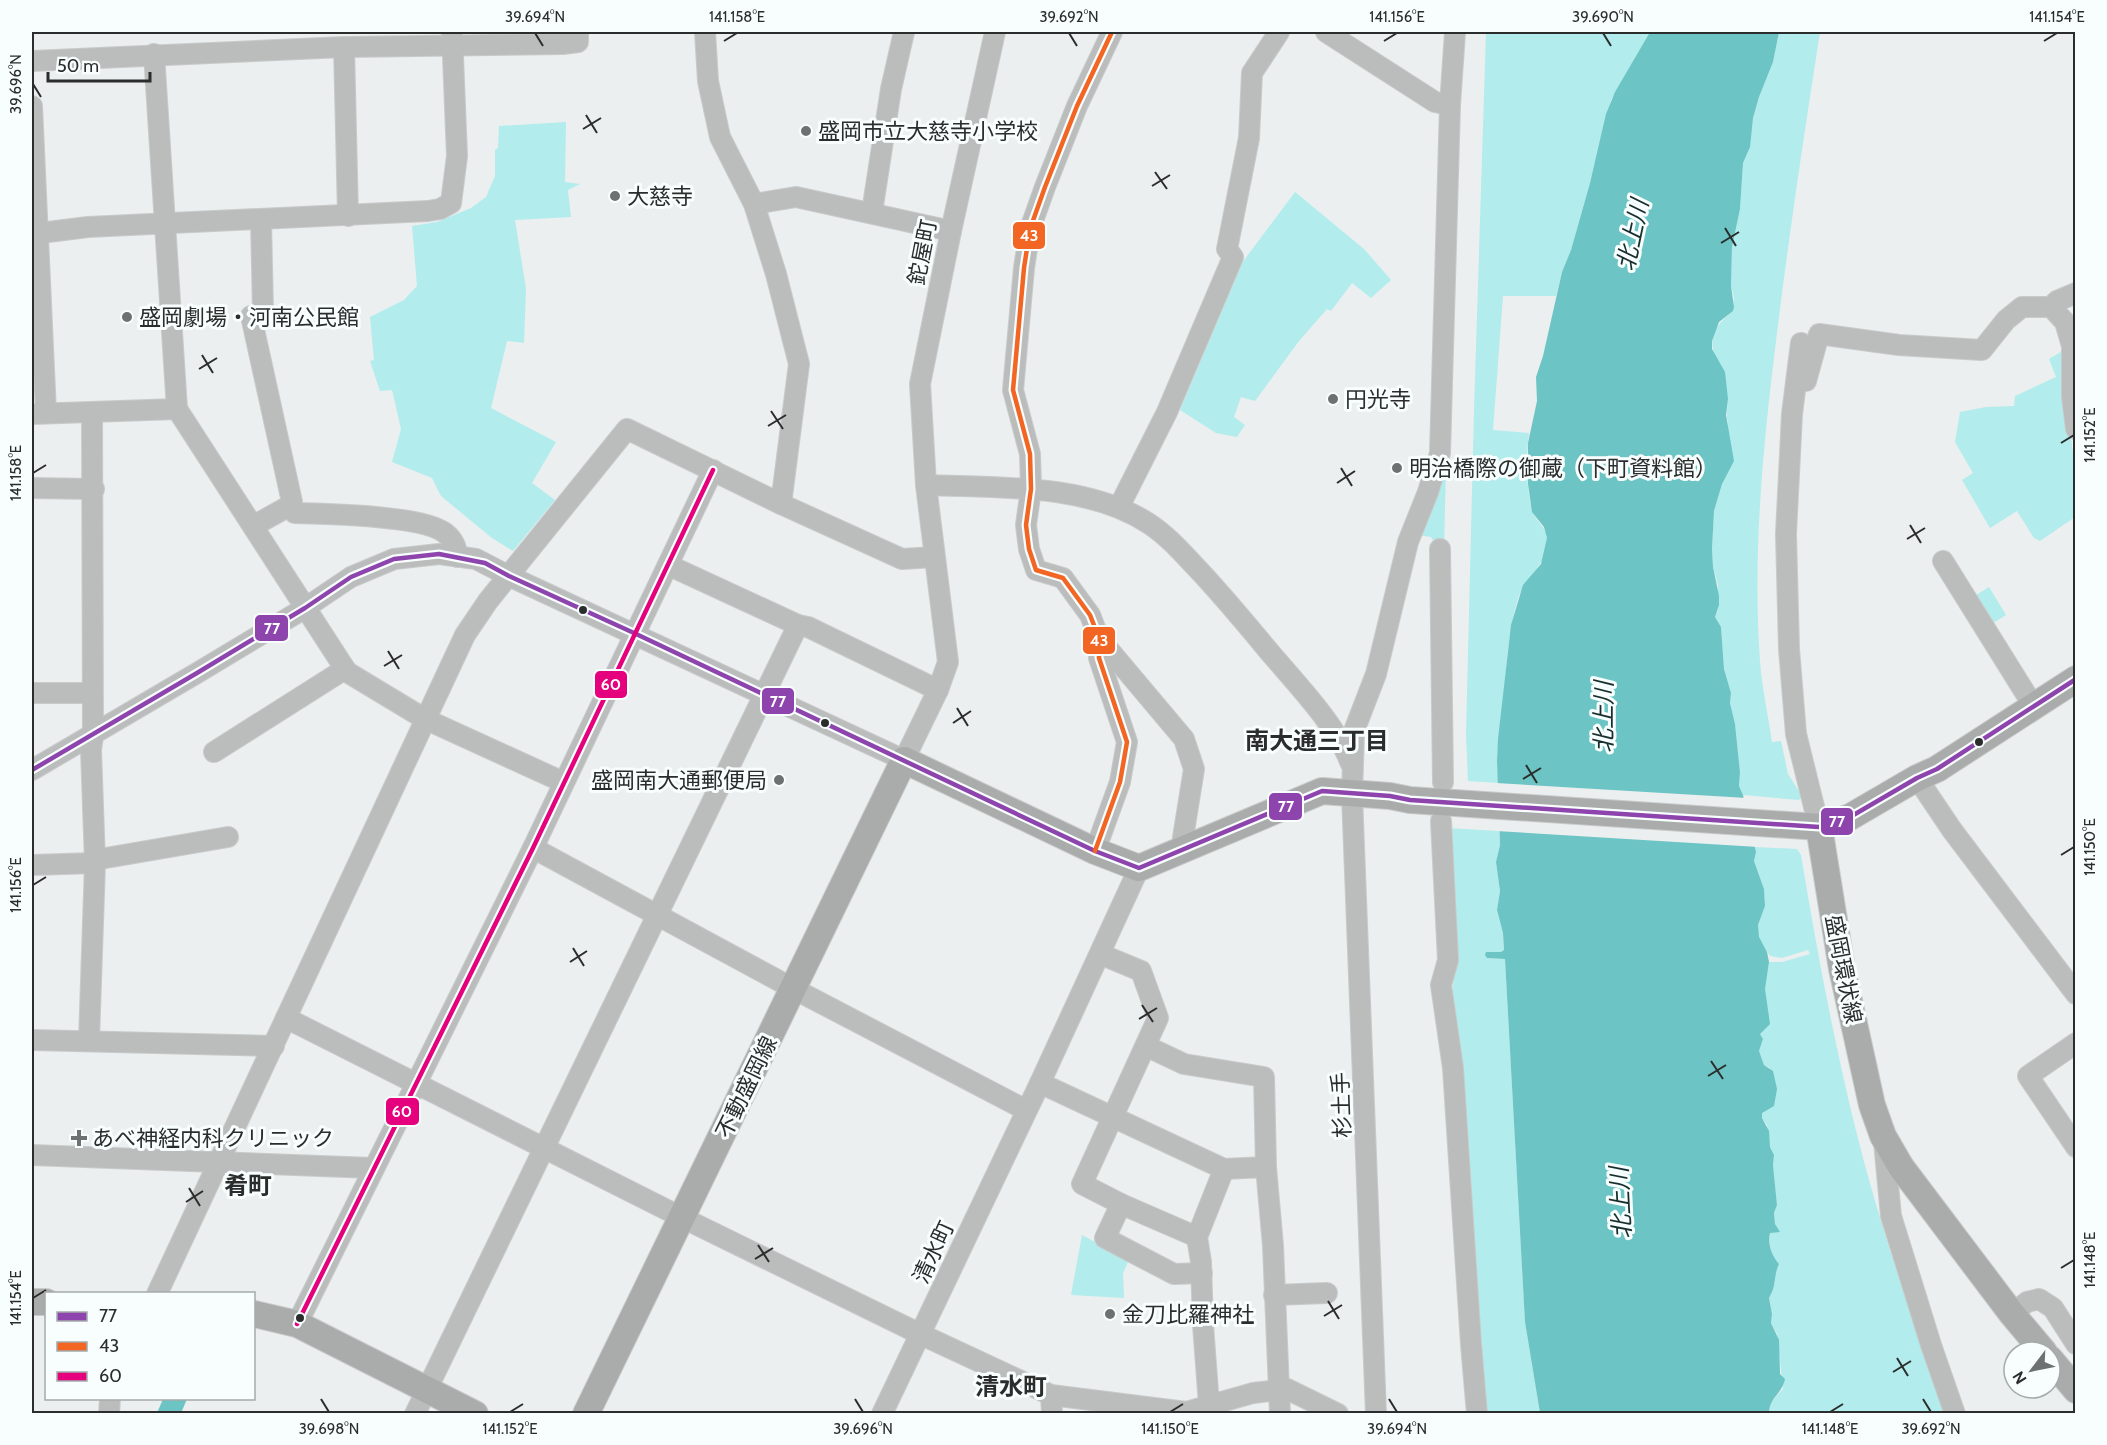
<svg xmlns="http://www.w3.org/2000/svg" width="2107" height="1445" viewBox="0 0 2107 1445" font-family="Cabin,'Noto Sans JP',sans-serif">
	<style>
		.green { fill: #b2ecec }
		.water { fill: #6cc4c4 }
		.pier { fill: #ebefef }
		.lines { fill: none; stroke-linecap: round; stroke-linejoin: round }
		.minor-casing { stroke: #c9cbcb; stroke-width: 22 }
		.major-casing { stroke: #c9cbcb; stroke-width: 28 }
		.minor { stroke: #bbbcbc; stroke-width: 20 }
		.major { stroke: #aaabab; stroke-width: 26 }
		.bus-1-casing { stroke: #f7fefd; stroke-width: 9 }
		.bus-2-casing { stroke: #f7fefd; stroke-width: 9 }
		.bus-3-casing { stroke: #f7fefd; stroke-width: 9 }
		.bus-1 { stroke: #8e44ad; stroke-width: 4.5 }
		.bus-2 { stroke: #f26522; stroke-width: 4.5 }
		.bus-3 { stroke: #e5007d; stroke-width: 4.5 }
		.ticks { fill: none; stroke: #2b2d2d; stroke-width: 2 }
		.poi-dot { fill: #6e7171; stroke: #f7fefd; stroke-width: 2 }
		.bus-dot { fill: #2b2d2d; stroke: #f7fefd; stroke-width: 2 }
		.labels { text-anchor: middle; stroke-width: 6; stroke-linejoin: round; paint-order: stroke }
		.poi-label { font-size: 22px; fill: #2b2d2d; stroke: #f7fefd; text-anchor: start }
		.street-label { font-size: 22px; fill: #2b2d2d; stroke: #f7fefd }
		.water-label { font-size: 24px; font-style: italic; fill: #182d2d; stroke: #f7fefd }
		.neighbourhood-label { font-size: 24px; font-weight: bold; fill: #2b2d2d; stroke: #f7fefd }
		.line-badge { stroke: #f7fefd; stroke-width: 2 }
		.badge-label { font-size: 16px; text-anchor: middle; font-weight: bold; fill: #fff }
		.neatline { fill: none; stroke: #2b2d2d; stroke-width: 2 }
		.ticks-label { font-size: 15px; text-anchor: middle; fill: #2b2d2d }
	</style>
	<rect width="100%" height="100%" fill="#ebefef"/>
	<g class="green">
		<path d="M1486,32H1650L1611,100L1590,183L1571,250L1562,272L1556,296H1503L1493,430L1529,433C1526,457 1526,487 1532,510C1535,521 1546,526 1547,538C1550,563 1525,577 1518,598C1507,634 1506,673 1503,710C1500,735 1494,758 1499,783L1468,781L1466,734L1474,410Z"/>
		<path d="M1779,32H1820C1805,129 1790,227 1778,325C1764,437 1752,548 1760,661C1762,688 1768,715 1772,742L1781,741L1788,774L1802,796L1799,800L1743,795L1739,786L1740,772L1735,724L1730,703L1731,693L1724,669L1721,627L1715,617L1718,610V585L1713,567L1712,549L1714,511L1722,484L1728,423C1725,413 1729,405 1727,395C1724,383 1721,370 1716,359C1707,336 1715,326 1733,311L1734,297L1731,286L1732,247L1740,209L1743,163L1748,152L1753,118L1759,97L1773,62Z"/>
		<polygon points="566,122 565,182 580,184 568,190 571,217 515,220 526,289 524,343 507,341 491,408 556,442 532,483 555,500 513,551 492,538 441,496 432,478 392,462 401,429 392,390 380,391 370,361 374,360 370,317 404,300 417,286 412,226 437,222 471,208 486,197 495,176 495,150 498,148 499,126"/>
		<polygon points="1295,192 1364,249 1391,280 1371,298 1352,283 1331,311 1327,309 1299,341 1255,401 1241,397 1234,417 1245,425 1237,437 1216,433 1180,410 1242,263"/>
		<polygon points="2067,348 2065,386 2075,471 2075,517 2040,541 2034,538 2017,511 1990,528 1962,480 1973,473 1955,442 1960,412 1986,407 2014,406 2015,396 2056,377 2049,359"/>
		<polygon points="1442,467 1446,467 1444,549 1438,549 1431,537 1417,535"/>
		<polygon points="1989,587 2006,615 1993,623 1976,595"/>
		<polygon points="1447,828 1499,831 1500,845 1496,862 1500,891 1497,910 1503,933 1504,950 1501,952 1486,952 1487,958 1505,959 1525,1322 1540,1413 1484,1413 1451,1011 1455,960"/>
		<path d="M1755,847L1797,849L1801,855C1816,946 1833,1037 1855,1127C1879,1224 1912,1320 1946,1413H1769L1771,1402L1783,1389L1777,1334L1771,1323L1772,1314L1769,1298C1777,1285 1773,1277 1779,1264C1772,1256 1767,1243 1770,1233L1779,1231L1775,1224L1774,1213L1777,1205L1773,1165L1774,1155L1770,1147L1767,1125L1762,1118V1112L1770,1068L1764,1065L1759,1051L1763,1039L1760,1034C1770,1021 1763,1002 1765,986C1766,978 1768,970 1769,962H1782L1810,954L1808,950L1782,958L1770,956L1758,937V925L1765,906L1764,889L1754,861L1756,852Z"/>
		<polygon points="1082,1235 1129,1260 1123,1273 1124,1298 1071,1295"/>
	</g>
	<g class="water">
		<path d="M1650,32H1779L1773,62L1759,97L1753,118L1750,147L1743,163L1740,209L1732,247L1731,286L1734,307L1733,311L1719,322L1712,341V349L1725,372L1728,399L1726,415L1734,461L1722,484L1714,511L1712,549L1713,567L1719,596V605L1715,617L1721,627L1724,669L1731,693L1730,703L1735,724L1740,772L1739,786L1743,795L1756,852L1754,861L1764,889L1765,906L1758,925L1759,937L1767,952L1769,962L1765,989L1770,1024L1760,1034L1763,1039L1759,1051L1764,1065L1773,1071L1777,1089L1774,1106L1762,1113V1118L1769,1131L1770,1147L1774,1155L1773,1165L1777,1205L1774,1213L1775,1224L1780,1232L1770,1233C1767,1243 1772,1256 1779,1264C1773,1277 1777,1285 1769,1298L1772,1314L1771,1323L1779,1340L1780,1374L1785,1379C1781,1396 1770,1396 1769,1413H1540L1525,1322L1505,959L1487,958L1485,955L1486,952H1501L1504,950L1503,933L1497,910L1500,891L1496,862L1500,845L1497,761L1498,739L1511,625L1523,585L1541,564L1547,538L1544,527L1532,512L1528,484V443L1537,401L1536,377L1543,356L1562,272L1571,250L1590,183L1606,114L1615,92Z"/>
		<polygon points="163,1399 163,1398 187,1399 181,1413 157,1413"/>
	</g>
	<polygon class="pier" points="1496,783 1747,798 1758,847 1496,831 1496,820 1538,823 1496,820"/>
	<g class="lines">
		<defs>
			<g id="minor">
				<polyline points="705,32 708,81 720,137 754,204 776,274 799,364 781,504"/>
				<polyline points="1326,32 1435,102 1450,105"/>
				<polyline points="344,47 348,216"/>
				<polyline points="154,54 177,409 347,672 425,719 563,782"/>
				<polyline points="32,61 344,47 563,44 578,42 578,32"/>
				<polyline points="32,106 46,413"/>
				<polyline points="754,204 796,197 951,231"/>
				<polyline points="872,212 891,89 904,32"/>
				<polyline points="261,220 263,312 251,316 292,502 291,505"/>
				<polyline points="32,234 88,227 428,211 440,209 451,203 457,156 452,32"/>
				<polyline points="2051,307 2057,301 2076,293"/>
				<polyline points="1801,343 1792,414 1786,534 1789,649 1796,734 1819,827"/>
				<polyline points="1806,381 1819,334 1899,345 1982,350 2006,320 2022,307 2051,307 2065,322 2072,346 2072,396 2076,429"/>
				<polyline points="32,414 177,409"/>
				<path d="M926,485C997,488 1086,483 1148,523C1165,534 1178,548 1192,563C1218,590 1243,620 1267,649C1293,680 1337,725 1350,762"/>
				<polyline points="32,488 94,489"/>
				<polyline points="1119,507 1167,412 1233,257 1227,249 1249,138 1252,73 1279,32"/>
				<path d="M253,526L291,505L295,513C326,514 422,515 445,533C454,540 456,547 458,557"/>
				<polyline points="1440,549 1443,782"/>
				<polyline points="1943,561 2034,707"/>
				<polyline points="668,565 798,625 808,627 938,690"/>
				<polyline points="1099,638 1184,739 1194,769 1181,850"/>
				<polyline points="32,693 92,693"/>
				<polyline points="214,752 345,669"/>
				<polyline points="32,770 197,673 305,608 351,577 394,559 439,554 476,559 509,576 904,760 938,690 948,662 926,485 920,384 951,231 995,32"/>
				<polyline points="1917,778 1952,830 2076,994"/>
				<polyline points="1441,821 1448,960 1441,985 1453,1068 1471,1344 1477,1414"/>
				<polyline points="533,848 794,989 1026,1110"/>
				<polyline points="1095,851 1120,782 1127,742 1099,658 1099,638 1090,615 1063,578 1036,570 1029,549 1026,525 1031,489 1030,454 1013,390 1024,268 1030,229 1045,187 1077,106 1112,32"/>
				<polyline points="94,860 228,837"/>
				<polyline points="32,865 95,863"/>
				<polyline points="1100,954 1141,971 1158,1018 1082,1184 1121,1204 1105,1238 1174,1274 1202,1273"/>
				<polyline points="286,1018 681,1217 920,1334 1051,1395 1186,1412 1253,1393 1287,1389 1338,1414"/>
				<polyline points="32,1040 274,1046"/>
				<polyline points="89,1041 95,863 91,750 93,735 92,412"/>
				<polyline points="2076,1043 2028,1076 2076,1147"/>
				<polyline points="1146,1046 1184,1064 1264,1077 1266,1167"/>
				<polyline points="1040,1083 1224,1169 1197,1237 1201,1262 1203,1325 1209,1405"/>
				<polyline points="1884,1142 1891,1216 1931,1345 1955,1414"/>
				<polyline points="32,1155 373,1168"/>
				<polyline points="1224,1169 1266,1167 1273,1246 1280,1414"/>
				<polyline points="1121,1204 1197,1237"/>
				<polyline points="157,1294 465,635 488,601 627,429 781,504 902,559 934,557"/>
				<polyline points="1274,1295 1327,1293"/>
				<polyline points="2012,1314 2027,1302 2039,1299 2053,1308 2076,1344"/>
				<polyline points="297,1324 533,848 713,470"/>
				<polyline points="1051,1395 1052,1414"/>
				<polyline points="109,1414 110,1398"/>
				<polyline points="415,1414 798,625"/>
				<polyline points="882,1414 1040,1083 1139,868"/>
				<polyline points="1376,1414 1352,795 1354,731 1376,674 1408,542 1428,492 1440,453 1450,105 1455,32"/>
			</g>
			<g id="major">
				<polyline points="1819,827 1842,969 1872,1105 1883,1136 1901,1167 2012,1314 2044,1352"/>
				<polyline points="32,1302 46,1302"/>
				<polyline points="254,1314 297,1324 475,1414"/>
				<polyline points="2050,1359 2076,1390"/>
				<polyline points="586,1414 904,760 1095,851 1139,868 1322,791 1390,796 1410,800 1819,827 1850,817 1917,778 1937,769 2076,679"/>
			</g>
		</defs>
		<use href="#minor" class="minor-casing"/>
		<use href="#major" class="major-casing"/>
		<use href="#minor" class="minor"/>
		<use href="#major" class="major"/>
		<defs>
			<polyline id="bus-1" points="32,770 197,673 305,608 351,577 394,559 439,554 485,563 509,576 634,633 1095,851 1139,868 1322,791 1390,796 1410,800 1819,827 1850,817 1917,778 1937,769 2076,679"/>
			<polyline id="bus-2" points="1095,851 1120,782 1127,742 1099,658 1099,638 1090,615 1063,578 1036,570 1029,549 1026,525 1031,489 1030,454 1013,390 1024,268 1030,229 1045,187 1077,106 1112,32"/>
			<polyline id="bus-3" points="297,1324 533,848 713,470"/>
		</defs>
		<use href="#bus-1" class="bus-1-casing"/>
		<use href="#bus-2" class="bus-2-casing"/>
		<use href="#bus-3" class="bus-3-casing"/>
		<use href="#bus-1" class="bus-1"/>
		<use href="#bus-2" class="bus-2"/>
		<use href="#bus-3" class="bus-3"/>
	</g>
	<path class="ticks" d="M535,33L543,46M1069,33L1077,46M1603,33L1611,46M724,41L737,33M1384,41L1397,33M2044,41L2057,33M33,84L41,97M586,115L597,133M583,129L601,118M1155,172L1167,189M1152,186L1170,175M1725,228L1736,246M1721,243L1739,232M202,355L213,373M199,369L217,358M771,411L783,429M768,426L786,415M2061,443L2074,435M1341,468L1352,486M33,473L46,465M1337,483L1355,471M1910,525L1921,543M1907,539L1925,528M388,651L399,669M384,666L402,655M957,708L968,726M953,723L971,711M1526,765L1537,783M1523,779L1541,768M2061,855L2074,847M33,885L46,877M573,948L584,966M570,962L587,951M1142,1005L1153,1022M1139,1019L1157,1008M1711,1061L1723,1079M1708,1076L1726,1065M189,1188L200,1206M186,1202L203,1191M758,1245L769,1262M755,1259L773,1248M2061,1268L2074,1260M33,1298L46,1290M1328,1301L1339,1319M1324,1316L1342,1305M1897,1358L1908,1376M1893,1372L1911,1361M321,1399L329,1412M855,1399L863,1412M1389,1399L1397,1412M1923,1399L1931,1412M510,1412L523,1404M1170,1412L1183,1404M1830,1412L1843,1404"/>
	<g class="poi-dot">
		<circle cx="806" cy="131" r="6"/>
		<circle cx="615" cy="196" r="6"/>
		<circle cx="127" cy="317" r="6"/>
		<circle cx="1333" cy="399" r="6"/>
		<circle cx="1397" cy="468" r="6"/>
		<circle cx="779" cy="780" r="6"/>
		<path d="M76 1129h6v6h6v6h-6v6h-6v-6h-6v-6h6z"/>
		<circle cx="1110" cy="1314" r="6"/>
	</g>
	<g class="bus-dot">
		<circle cx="583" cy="610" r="5"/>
		<circle cx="825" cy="723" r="5"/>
		<circle cx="1979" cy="742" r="5"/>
		<circle cx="300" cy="1318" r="5"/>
	</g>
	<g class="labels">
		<g class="poi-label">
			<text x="818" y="139">盛岡市立大慈寺小学校</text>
			<text x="627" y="204">大慈寺</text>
			<text x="139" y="325">盛岡劇場・河南公民館</text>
			<text x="1345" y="407">円光寺</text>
			<text x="1409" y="476">明治橋際の御蔵（下町資料館）</text>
			<text x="767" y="788" text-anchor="end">盛岡南大通郵便局</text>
			<text x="92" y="1146">あべ神経内科クリニック</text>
			<text x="1122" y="1322">金刀比羅神社</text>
		</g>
		<g class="street-label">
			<text transform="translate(922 252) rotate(-79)" y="8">鉈屋町</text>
			<text transform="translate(1844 969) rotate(79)" y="8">盛岡環状線</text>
			<text transform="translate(746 1087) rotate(-64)" y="8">不動盛岡線</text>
			<text transform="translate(1341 1105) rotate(-92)" y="8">杉土手</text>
			<text transform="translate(933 1252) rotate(-65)" y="8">清水町</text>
		</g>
		<g class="water-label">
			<text transform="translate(1633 235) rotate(-78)" y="8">北上川</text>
			<text transform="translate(1604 717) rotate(-90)" y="8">北上川</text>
			<text transform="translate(1621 1203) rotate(-93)" y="8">北上川</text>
		</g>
		<g class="neighbourhood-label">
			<text x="1317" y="749">南大通三丁目</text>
			<text x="248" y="1194">肴町</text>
			<text x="1011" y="1395">清水町</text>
		</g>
	</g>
	<g class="line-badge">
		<rect x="1012" y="221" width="34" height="29" rx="6" fill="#f26522"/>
		<rect x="254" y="614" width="35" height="28" rx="6" fill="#8e44ad"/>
		<rect x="1082" y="626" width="34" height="29" rx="6" fill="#f26522"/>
		<rect x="594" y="670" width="34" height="29" rx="6" fill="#e5007d"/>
		<rect x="761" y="687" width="34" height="28" rx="6" fill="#8e44ad"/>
		<rect x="1268" y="792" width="35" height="29" rx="6" fill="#8e44ad"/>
		<rect x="1820" y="807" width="34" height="29" rx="6" fill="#8e44ad"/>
		<rect x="385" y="1097" width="35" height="29" rx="6" fill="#e5007d"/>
	</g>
	<g class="badge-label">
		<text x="1029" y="241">43</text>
		<text x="272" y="634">77</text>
		<text x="1099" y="646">43</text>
		<text x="611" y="690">60</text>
		<text x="778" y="707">77</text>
		<text x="1286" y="812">77</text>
		<text x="1837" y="827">77</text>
		<text x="402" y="1117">60</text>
	</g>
	<rect width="2107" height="1445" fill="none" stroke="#f7fefd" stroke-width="66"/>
	<rect x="45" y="1292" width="210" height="108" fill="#f7fefd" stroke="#a5aaaa" stroke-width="1.5"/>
	<rect x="57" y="1312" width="30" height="9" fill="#8e44ad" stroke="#a5aaaa" stroke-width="1.5"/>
	<text x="99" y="1322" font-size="18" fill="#2b2d2d">77</text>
	<rect x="57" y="1342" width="30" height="9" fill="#f26522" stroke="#a5aaaa" stroke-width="1.5"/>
	<text x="99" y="1352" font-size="18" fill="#2b2d2d">43</text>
	<rect x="57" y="1372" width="30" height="9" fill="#e5007d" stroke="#a5aaaa" stroke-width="1.5"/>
	<text x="99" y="1382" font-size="18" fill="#2b2d2d">60</text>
	<g transform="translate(2032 1370) rotate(238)"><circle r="28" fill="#f7fefd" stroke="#a5aaaa" stroke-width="1.5"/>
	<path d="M0-4.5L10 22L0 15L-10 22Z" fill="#6e7171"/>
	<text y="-9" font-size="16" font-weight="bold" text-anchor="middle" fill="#2b2d2d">N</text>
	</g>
	<path d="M48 72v9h102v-9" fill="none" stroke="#2b2d2d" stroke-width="3"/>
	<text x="57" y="72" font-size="18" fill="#2b2d2d" stroke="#f7fefd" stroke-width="4.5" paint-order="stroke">50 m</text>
	<rect x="33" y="33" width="2041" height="1379" class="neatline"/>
	<g class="ticks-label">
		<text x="535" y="22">39.694°N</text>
		<text x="737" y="22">141.158°E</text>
		<text x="1069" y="22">39.692°N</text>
		<text x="1397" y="22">141.156°E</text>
		<text x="1603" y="22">39.690°N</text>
		<text x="2057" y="22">141.154°E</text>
		<text transform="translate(16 84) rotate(-90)" y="5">39.696°N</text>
		<text transform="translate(2090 435) rotate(-90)" y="5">141.152°E</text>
		<text transform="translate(16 473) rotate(-90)" y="5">141.158°E</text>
		<text transform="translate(2090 847) rotate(-90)" y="5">141.150°E</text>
		<text transform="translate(16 885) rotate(-90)" y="5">141.156°E</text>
		<text transform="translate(2090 1260) rotate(-90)" y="5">141.148°E</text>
		<text transform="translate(16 1298) rotate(-90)" y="5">141.154°E</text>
		<text x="329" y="1434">39.698°N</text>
		<text x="510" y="1434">141.152°E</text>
		<text x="863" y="1434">39.696°N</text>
		<text x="1170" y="1434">141.150°E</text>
		<text x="1397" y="1434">39.694°N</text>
		<text x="1830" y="1434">141.148°E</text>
		<text x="1931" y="1434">39.692°N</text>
	</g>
</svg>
